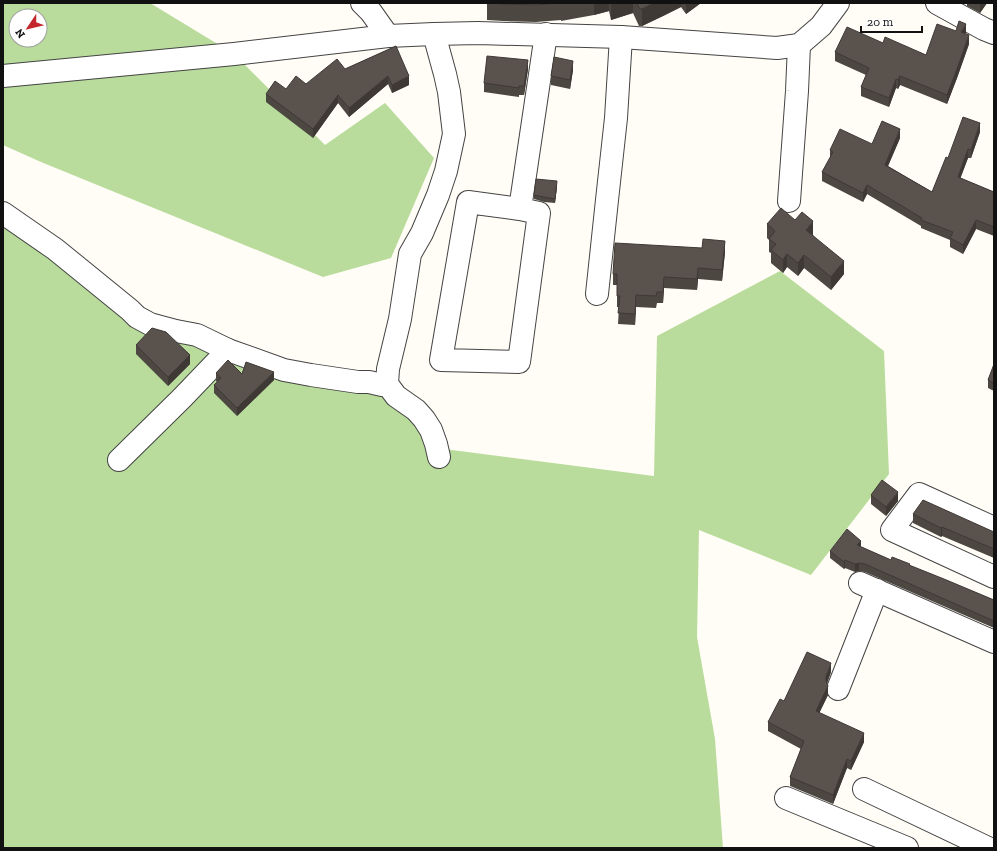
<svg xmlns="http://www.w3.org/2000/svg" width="997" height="851" viewBox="0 0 997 851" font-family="'Zilla Slab',serif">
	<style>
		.forest { fill: #b9dc9c; fill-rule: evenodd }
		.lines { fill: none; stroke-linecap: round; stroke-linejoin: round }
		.minor-casing { stroke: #444; stroke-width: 24 }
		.minor { stroke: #fff; stroke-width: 22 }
		.wall { fill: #4d4742 }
		.shaded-wall { fill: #3f3936 }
		.building { fill: #5a524d; stroke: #3f3936 }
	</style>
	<rect width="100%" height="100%" fill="#fffdf5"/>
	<g class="forest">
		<path d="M3,3H150L234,54L325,145L385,103L434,158L391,258L323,277L41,162L3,145ZM16,16H40V40H16Z"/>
		<polygon points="3,222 233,361 390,387 444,449 654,476 657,336 780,271 884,351 889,474 811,575 699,530 697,637 715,739 723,848 3,848"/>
	</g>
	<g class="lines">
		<defs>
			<g id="minor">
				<polyline points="362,3 371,12 388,36"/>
				<polyline points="937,3 984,29 994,33"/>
				<polyline points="434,34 445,74 449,92 454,134 446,171 438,195 422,233 410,254 400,319 388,369 387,384 396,396 416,410 424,419 431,430 436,444 439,457"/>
				<polyline points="3,76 234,54 388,36 434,34 478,33 621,37 777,48 799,45 821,26 838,3"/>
				<polyline points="789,201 797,91 799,45"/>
				<polyline points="520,209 468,202 441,360 519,362 539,213 520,209 546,34"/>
				<polyline points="3,213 55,249 130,310 137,317 150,324 176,331 197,335 228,350 284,370 311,375 358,382 369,382 382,385 387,384"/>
				<polyline points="597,294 607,200 616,118 621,37"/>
				<polyline points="119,460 182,398 228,350"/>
				<polyline points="994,528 919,494 892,530 994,577"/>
				<polyline points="860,583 994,642"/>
				<polyline points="838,689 877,590"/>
				<polyline points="864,789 988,848"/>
				<polyline points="786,798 907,848"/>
			</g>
		</defs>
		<use href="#minor" class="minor-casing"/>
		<use href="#minor" class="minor"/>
	</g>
	<g class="wall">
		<polygon points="487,3 701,3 686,14 681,7 663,16 642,26 639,26 633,13 611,20 609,11 594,15 561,21 561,20 536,22 503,21 487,20"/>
		<polygon points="967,3 987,3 980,13 967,6"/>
		<polygon points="956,31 966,33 965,34 969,44 957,78 947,104 900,85 898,89 896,88 889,107 861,96 861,87 866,75 835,61 835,52 883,43 926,55"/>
		<polygon points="396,46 409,85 392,93 388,84 349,117 338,103 313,138 266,102 266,94 306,84 345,69"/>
		<polygon points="528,69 524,95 519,95 519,97 484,92 484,83"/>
		<polygon points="573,70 570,89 551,85 551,76"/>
		<polygon points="980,132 971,158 968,158 960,178 994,192 994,236 976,229 963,254 950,247 950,240 921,228 921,226 867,194 863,202 822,181 822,172 830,158 830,150 872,144 900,138 888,166 932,192 948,158"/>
		<polygon points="557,186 555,203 544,202 534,199 534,195"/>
		<polygon points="795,220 813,234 813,235 844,274 831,290 804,268 798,276 787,267 783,273 771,263 771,253 769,252 769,240 767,238 767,224"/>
		<polygon points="725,252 722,281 698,279 697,290 664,288 663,303 657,303 656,308 636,307 635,325 618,324 619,307 617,307 617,285 613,285 613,274"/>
		<polygon points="136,345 190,364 168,386 136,354"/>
		<polygon points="994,364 994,391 988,388 988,380"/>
		<polygon points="216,373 242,374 274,380 237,416 214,393 214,385 217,382 216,381"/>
		<polygon points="871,495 898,501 886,516 871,504"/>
		<polygon points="913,514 994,532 994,558 942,536 941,537 913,523"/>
		<polygon points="861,547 891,560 910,566 994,600 994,628 865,572 859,571 855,572 845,568 844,569 830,558 830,551"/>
		<polygon points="831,672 827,684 828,695 819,713 864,742 851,770 847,768 833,804 790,786 790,777 801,749 768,731 768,722 784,701"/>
		<polygon points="994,687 994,699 993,698 993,689"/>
	</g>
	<g class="shaded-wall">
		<polygon points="594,3 609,3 609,11 594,15"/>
		<polygon points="611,3 633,3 633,13 611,20"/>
		<polygon points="654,3 681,3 681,7 663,16 642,26 642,9"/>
		<polygon points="686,3 701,3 686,14"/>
		<polygon points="981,3 987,3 980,13 980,4"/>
		<polygon points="966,24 966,33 961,41 961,32"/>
		<polygon points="969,35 969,44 957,78 947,104 947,95"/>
		<polygon points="528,60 528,69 524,95 524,86"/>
		<polygon points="573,61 573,70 570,89 570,80"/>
		<polygon points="388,76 388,84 349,117 349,108"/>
		<polygon points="409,76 409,85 392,93 392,85"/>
		<polygon points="900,76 900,85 898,89 898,80"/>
		<polygon points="896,79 896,88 889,107 889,98"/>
		<polygon points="338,95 338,103 313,138 313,129"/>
		<polygon points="980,123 980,132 971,158 971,150"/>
		<polygon points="900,129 900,138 885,173 885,165"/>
		<polygon points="968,149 968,158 958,185 958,177"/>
		<polygon points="557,181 557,186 555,203 555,199"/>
		<polygon points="867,185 867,194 863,202 863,193"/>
		<polygon points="976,220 976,229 963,254 963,245"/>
		<polygon points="813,221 813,234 806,243 806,230"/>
		<polygon points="725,241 725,252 722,281 722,270"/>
		<polygon points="787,254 787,267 783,273 783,260"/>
		<polygon points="804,255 804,268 798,276 798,263"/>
		<polygon points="844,261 844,274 831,290 831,277"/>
		<polygon points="698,268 698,279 697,290 697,279"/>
		<polygon points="664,277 664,288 663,303 663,292"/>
		<polygon points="636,295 636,307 635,325 635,314"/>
		<polygon points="190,355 190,364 168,386 168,377"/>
		<polygon points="274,372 274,380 237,416 237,408"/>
		<polygon points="898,492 898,501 886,516 886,507"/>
		<polygon points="942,527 942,536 941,537 941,528"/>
		<polygon points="861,541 861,548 857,545"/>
		<polygon points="845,560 845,568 844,569 844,562"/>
		<polygon points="859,563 859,571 855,572 855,564"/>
		<polygon points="831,663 831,672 826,685 828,686 828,695 816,720 816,711 826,681 826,676"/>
		<polygon points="864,733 864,742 851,770 851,761"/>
		<polygon points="847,759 847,768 833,804 833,795"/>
	</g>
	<g class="building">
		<polygon points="495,3 559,3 536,5 503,4"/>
		<polygon points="637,3 654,3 642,9 639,8"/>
		<polygon points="959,21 966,24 961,32 969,35 957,69 947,95 900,76 898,80 896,79 889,98 861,87 869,68 835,52 847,27 883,43 885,37 926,55 937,24 956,31"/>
		<polygon points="396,46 409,76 392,85 388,76 349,108 338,95 313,129 266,94 275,81 286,89 296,76 306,84 337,59 345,69"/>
		<polygon points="487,56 528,60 524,86 519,86 519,88 484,83"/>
		<polygon points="554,57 573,61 570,80 551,76"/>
		<polygon points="963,117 980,123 971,150 968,149 958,177 994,192 994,227 976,220 963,245 950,238 953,232 921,220 922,218 867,185 863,193 822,172 833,152 830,150 840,129 872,144 882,121 900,129 885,165 932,192 946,157 948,158"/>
		<polygon points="536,179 557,181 555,199 544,197 534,195"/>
		<polygon points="781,208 795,220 802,212 813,221 806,230 844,261 831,277 804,255 798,263 787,254 783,260 771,250 776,244 769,239 775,231 767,224"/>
		<polygon points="703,239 725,241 722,270 698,268 697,279 664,277 663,292 657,292 656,296 636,295 635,314 618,313 620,296 617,296 617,274 613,274 615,243 702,248"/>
		<polygon points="152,328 166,332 190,355 168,377 136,345"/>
		<polygon points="228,360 242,374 246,362 274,372 237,408 214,385 221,378 216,373"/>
		<polygon points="994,364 994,383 988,380"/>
		<polygon points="882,480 898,492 886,507 871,495"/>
		<polygon points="923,500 994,532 994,549 942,527 941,528 913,514"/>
		<polygon points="847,529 861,541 857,545 891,560 892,557 910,564 909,565 944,579 994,600 994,621 865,564 859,563 855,564 845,560 844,562 830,551"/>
		<polygon points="807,652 831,663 826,676 826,681 828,686 816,711 864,733 851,761 847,759 833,795 790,777 804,741 768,722 780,699 784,701"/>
	</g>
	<rect width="997" height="851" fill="none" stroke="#111111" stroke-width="8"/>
	<g transform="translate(28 28) rotate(235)"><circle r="19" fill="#ffffff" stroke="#a0a0a0"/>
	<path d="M0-3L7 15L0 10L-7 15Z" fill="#c4262e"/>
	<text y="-6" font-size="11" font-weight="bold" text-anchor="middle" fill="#111111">N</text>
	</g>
	<path d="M861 26v6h61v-6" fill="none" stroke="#111111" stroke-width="2"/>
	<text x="867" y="26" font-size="12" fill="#111111" stroke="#ffffff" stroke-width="3" paint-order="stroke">20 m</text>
</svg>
